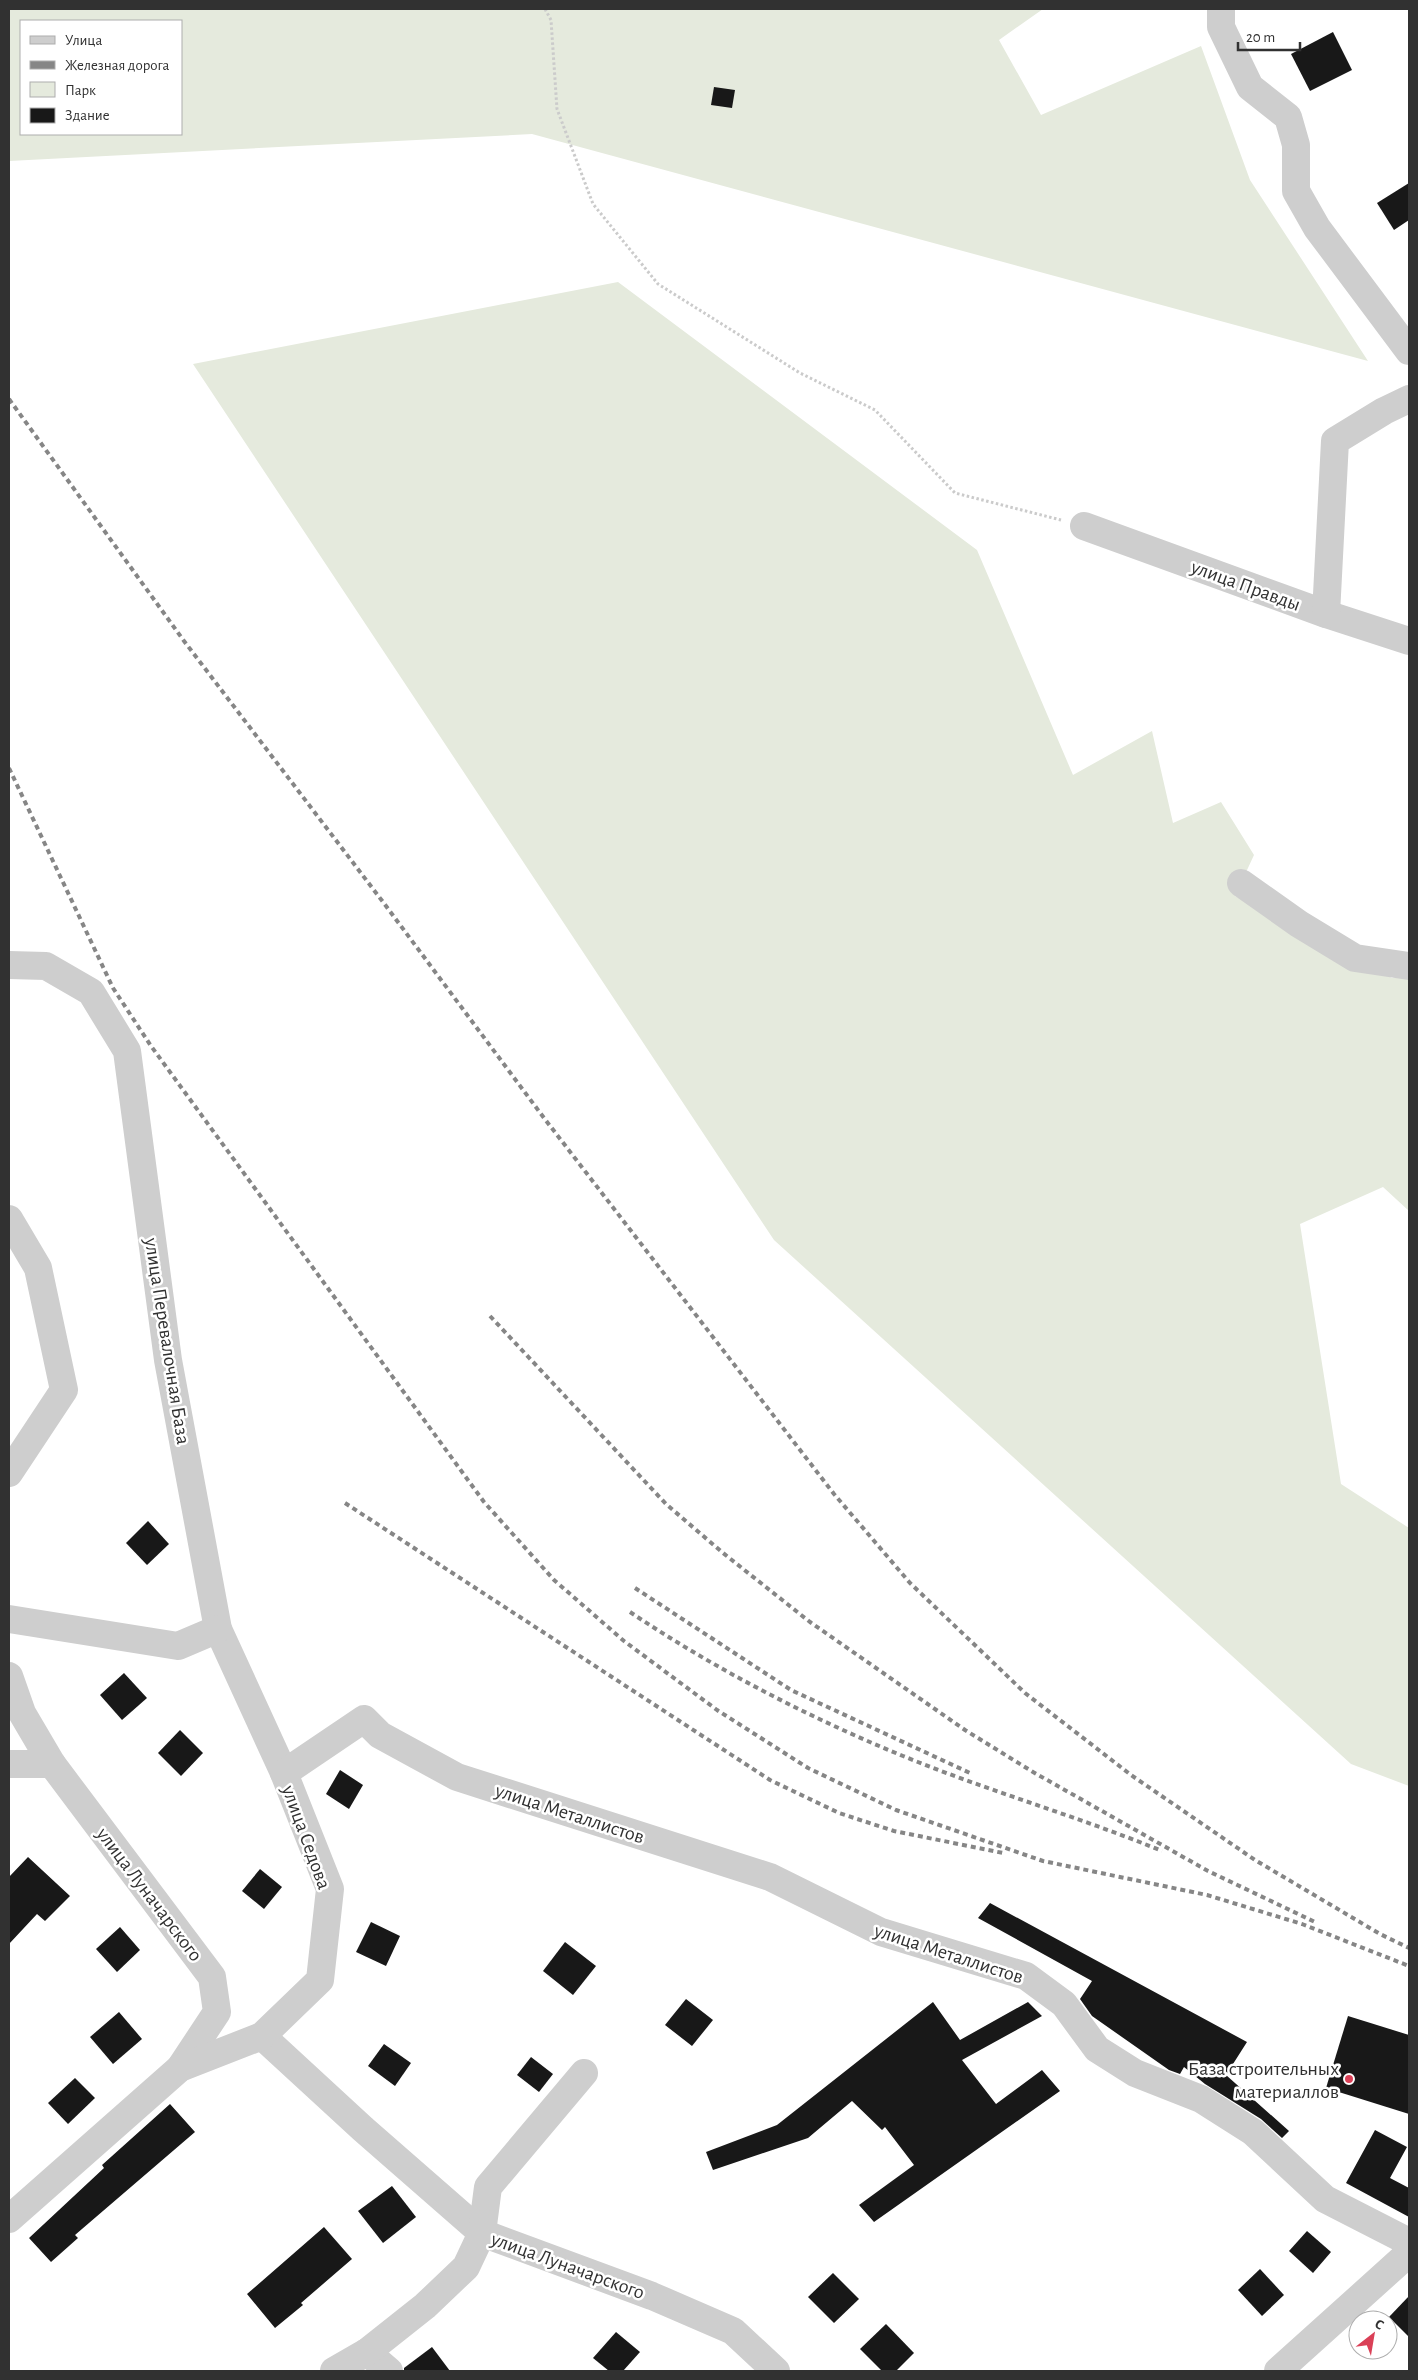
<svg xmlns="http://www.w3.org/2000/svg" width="1418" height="2380" viewBox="0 0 1418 2380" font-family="'Alegreya Sans',sans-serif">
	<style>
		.green { fill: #e5eadd; fill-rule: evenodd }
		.building { fill: #181818 }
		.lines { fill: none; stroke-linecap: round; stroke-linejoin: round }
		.path { stroke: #cbcbcb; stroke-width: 3; stroke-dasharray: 2.5 2.5; stroke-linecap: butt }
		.minor { stroke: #cecece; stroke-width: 28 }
		.rail { stroke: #868686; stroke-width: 4; stroke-dasharray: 5 4; stroke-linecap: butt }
		.poi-dot { fill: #da4057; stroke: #fff; stroke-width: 2 }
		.labels { text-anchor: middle; stroke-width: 5; stroke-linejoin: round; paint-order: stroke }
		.street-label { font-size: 20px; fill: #313131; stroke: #fff }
		.poi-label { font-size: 20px; fill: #313131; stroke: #fff; text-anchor: end }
	</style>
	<rect width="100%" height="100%" fill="#fff"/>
	<g class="green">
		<path d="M9,9H1043L999,40L1041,115L1201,46L1250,180L1368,361L532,134L9,161ZM21,21H181V134H21Z"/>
		<polygon points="618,282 977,550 1073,775 1152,731 1173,823 1221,802 1254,855 1235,896 1392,978 1409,976 1409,1211 1383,1187 1300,1224 1341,1484 1409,1528 1409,1786 1351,1764 774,1240 193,364"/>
	</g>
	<g class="building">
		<polygon points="1333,32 1352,70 1310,91 1291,54"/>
		<polygon points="714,87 735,90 732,108 711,105"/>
		<polygon points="1409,183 1409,220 1394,230 1377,203"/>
		<polygon points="148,1521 169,1544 147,1565 126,1543"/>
		<polygon points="124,1673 147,1698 122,1720 100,1695"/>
		<polygon points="180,1730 203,1753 181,1776 158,1753"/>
		<polygon points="340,1770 363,1785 349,1809 326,1794"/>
		<polygon points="28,1857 70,1896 45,1921 37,1914 9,1944 9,1877"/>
		<polygon points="260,1869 282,1887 264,1909 242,1891"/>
		<polygon points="990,1903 1247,2042 1226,2075 1289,2131 1282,2138 1261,2119 1205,2084 1184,2067 1180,2074 1169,2070 1092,2016 1080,1999 1092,1981 978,1918"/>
		<polygon points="371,1922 400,1936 386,1966 356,1952"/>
		<polygon points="120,1927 140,1950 117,1972 96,1949"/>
		<polygon points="565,1942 596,1966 573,1995 543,1971"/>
		<polygon points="686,1999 713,2020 692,2046 665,2025"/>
		<polygon points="933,2002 960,2040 1028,2002 1042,2016 962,2060 996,2104 1042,2070 1060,2091 874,2222 859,2205 914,2165 885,2127 882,2130 852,2101 808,2138 713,2170 706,2152 777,2125"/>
		<polygon points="119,2012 142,2039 113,2064 90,2037"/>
		<polygon points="1348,2016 1409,2035 1409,2114 1326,2088"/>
		<polygon points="384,2044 411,2063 395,2086 368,2066"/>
		<polygon points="531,2057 553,2074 539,2092 517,2075"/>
		<polygon points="75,2078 95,2098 68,2124 48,2103"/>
		<polygon points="170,2104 195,2132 75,2235 78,2238 51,2262 29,2238 104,2168 102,2165"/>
		<polygon points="1375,2130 1407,2147 1390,2178 1409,2188 1409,2217 1346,2183"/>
		<polygon points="392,2186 416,2217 383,2243 358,2211"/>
		<polygon points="324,2227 352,2259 301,2303 303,2305 275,2328 247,2294"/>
		<polygon points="1307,2231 1331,2252 1313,2273 1289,2251"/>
		<polygon points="1260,2269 1284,2295 1262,2316 1238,2290"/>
		<polygon points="833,2273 859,2299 834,2323 808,2297"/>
		<polygon points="1409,2296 1409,2337 1389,2317"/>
		<polygon points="886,2324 914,2353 896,2371 882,2371 860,2349"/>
		<polygon points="616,2332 640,2352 623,2371 609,2371 593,2358"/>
		<polygon points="432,2347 450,2371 404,2371 404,2368"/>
	</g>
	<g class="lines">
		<polyline class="path" points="545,9 551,20 557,109 593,204 658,284 800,373 875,410 955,493 1061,520"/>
		<g class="minor">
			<polyline points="1221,9 1221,27 1250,87 1288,117 1296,145 1296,191 1317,228 1409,351"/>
			<polyline points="1084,526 1326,614 1409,641"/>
			<polyline points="1326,614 1335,441 1384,411 1409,399"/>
			<polyline points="1241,883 1299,924 1355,958 1409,966"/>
			<polyline points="9,965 46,966 91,992 127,1051 168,1360 218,1629 284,1773"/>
			<polyline points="9,1219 38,1268 64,1390 9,1473"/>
			<polyline points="9,1619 178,1646 218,1629"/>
			<polyline points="9,1676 22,1713 52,1764"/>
			<polyline points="9,1764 52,1764 212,1977 217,2012 180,2068"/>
			<polyline points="262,2036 363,2129 482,2233 652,2296 733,2331 776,2371"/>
			<polyline points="9,2219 180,2068 262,2036 320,1980 330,1889 284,1773 364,1719 380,1735 457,1777 770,1877 881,1932 1026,1976 1064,2004 1097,2049 1135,2073 1201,2099 1253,2132 1325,2199 1409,2242"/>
			<polyline points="367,2352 389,2371"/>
			<polyline points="334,2371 367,2352 425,2306 466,2267 482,2233 488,2187 584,2073"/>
			<polyline points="1278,2371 1409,2253"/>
		</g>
		<g class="rail">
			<polyline points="9,399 184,641 383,902 544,1118 834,1494 910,1583 1025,1693 1131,1775 1255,1860 1380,1934 1409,1948"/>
			<polyline points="9,768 113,988 151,1046 484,1502 554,1580 624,1641 717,1710 808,1768 896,1810 1043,1861 1207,1895 1302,1924 1409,1966"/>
			<polyline points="490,1316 666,1504 723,1553 810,1622 965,1730 1033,1772 1208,1871 1317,1923"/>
			<polyline points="345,1503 770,1780 839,1813 894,1831 1003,1853"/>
			<polyline points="635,1588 791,1690 970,1773"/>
			<path d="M630,1612C715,1669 808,1717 903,1756C988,1791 1077,1816 1162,1851"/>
		</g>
	</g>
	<circle class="poi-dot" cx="1349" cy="2079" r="5"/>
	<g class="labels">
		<g class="street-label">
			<text transform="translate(1246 585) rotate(20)" y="7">улица Правды</text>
			<text transform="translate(168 1341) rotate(81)" y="7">улица Перевалочная База</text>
			<text transform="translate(570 1813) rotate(18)" y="7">улица Металлистов</text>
			<text transform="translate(307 1837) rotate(70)" y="7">улица Седова</text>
			<text transform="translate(150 1894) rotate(53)" y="7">улица Луначарского</text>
			<text transform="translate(949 1953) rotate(18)" y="7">улица Металлистов</text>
			<text transform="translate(568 2265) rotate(20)" y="7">улица Луначарского</text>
		</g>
		<g class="poi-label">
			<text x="1339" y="2075">База cтроительных<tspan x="1339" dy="23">материаллов</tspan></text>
		</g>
	</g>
	<rect width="1418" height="2380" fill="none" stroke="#313131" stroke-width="20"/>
	<rect x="20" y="20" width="162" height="115" fill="#ffffff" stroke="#adadad"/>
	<rect x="30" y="36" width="25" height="8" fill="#cecece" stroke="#adadad"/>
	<text x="65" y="45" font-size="15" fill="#313131">Улица</text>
	<rect x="30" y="61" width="25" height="8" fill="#868686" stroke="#adadad"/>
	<text x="65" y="70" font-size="15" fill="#313131">Железная дорога</text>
	<rect x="30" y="82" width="25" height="15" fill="#e5eadd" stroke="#adadad"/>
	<text x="65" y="95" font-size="15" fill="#313131">Парк</text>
	<rect x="30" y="108" width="25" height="15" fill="#181818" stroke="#adadad"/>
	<text x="65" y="120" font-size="15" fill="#313131">Здание</text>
	<g transform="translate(1373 2335) rotate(31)"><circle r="24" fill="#ffffff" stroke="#adadad"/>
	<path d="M0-4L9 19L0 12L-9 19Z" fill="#da4057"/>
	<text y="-8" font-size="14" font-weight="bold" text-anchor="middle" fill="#313131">С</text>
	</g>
	<path d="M1238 42v8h62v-8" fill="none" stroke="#313131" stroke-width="2.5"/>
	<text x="1246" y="42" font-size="15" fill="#313131" stroke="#ffffff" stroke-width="4" paint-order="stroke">20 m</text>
</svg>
